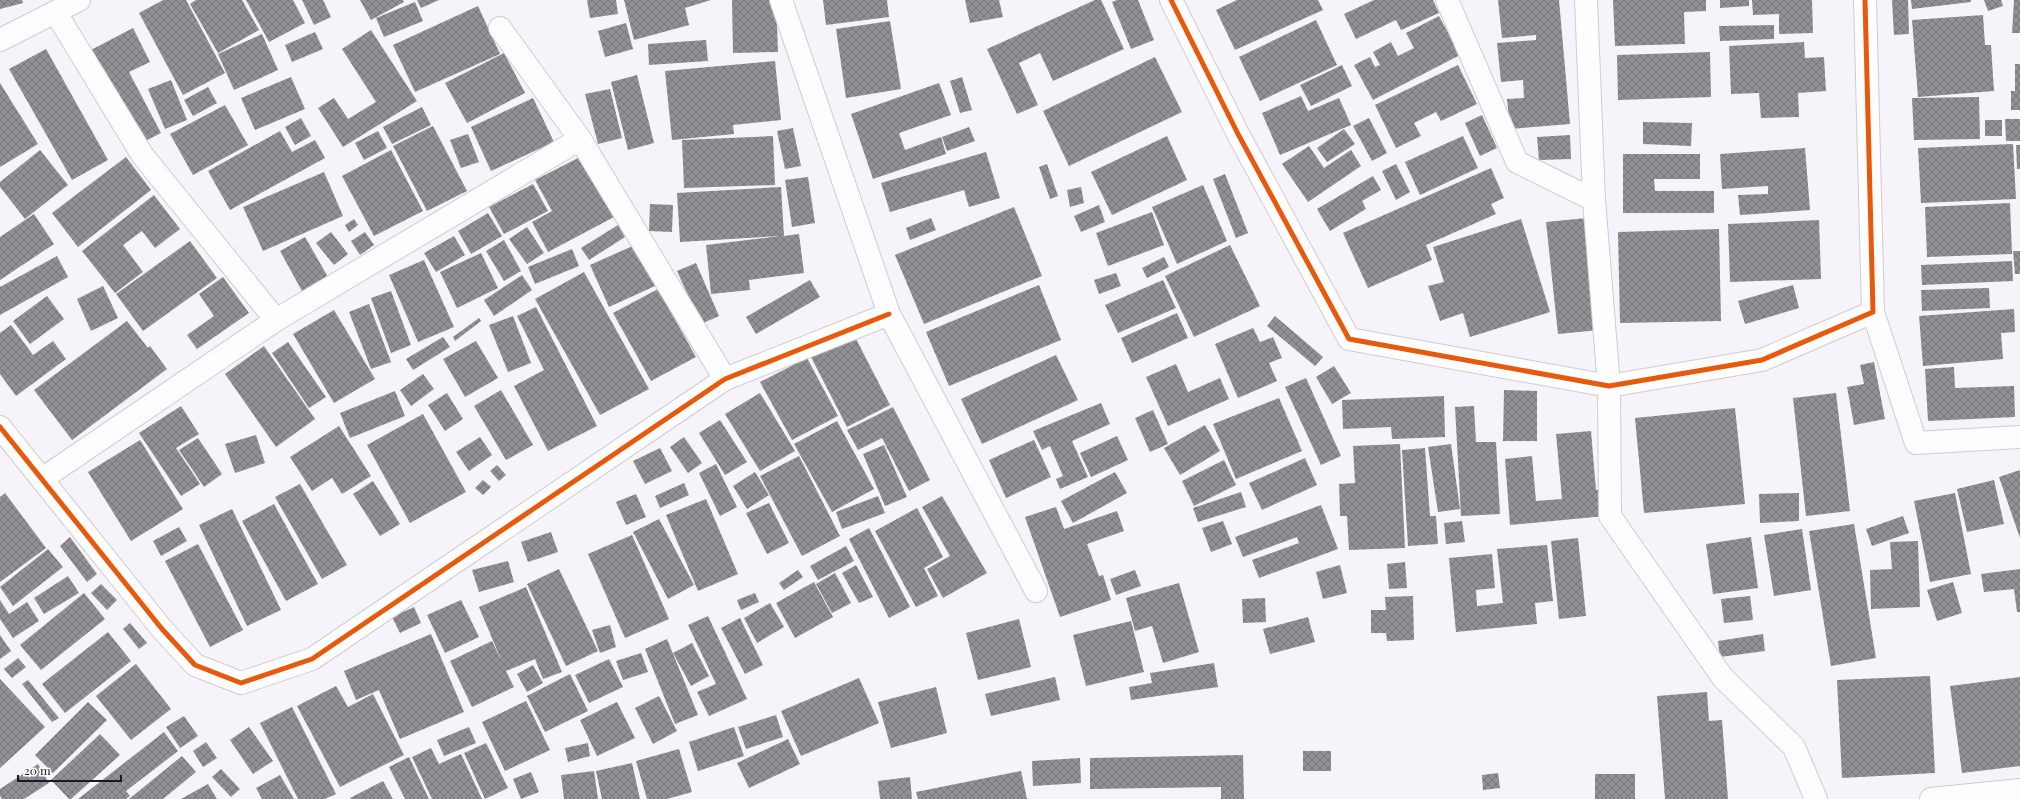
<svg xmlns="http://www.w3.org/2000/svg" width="2020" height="799" viewBox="0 0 2020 799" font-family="'Playfair Display',serif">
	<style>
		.building { fill: url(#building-cross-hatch) }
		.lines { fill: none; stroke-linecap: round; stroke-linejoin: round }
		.street-casing { stroke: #ceccd2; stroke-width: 24 }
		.street { stroke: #fefdfe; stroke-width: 22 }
		.cycleway-casing { stroke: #fff; stroke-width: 8 }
		.cycleway { stroke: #e8590c; stroke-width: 5 }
	</style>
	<defs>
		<pattern id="building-cross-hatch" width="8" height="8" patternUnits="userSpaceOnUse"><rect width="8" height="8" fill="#939095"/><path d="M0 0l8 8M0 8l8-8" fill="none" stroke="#777579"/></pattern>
	</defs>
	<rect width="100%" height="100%" fill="#f6f4fa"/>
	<g class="building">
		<polygon points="0,0 22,0 23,3 0,9"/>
		<polygon points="163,0 186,0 225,73 183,95 139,13"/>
		<polygon points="196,0 242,0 259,30 218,53 190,4"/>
		<polygon points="246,0 293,0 305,23 269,42"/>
		<polygon points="302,0 323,0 331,17 314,25"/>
		<polygon points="360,0 403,0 404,2 371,20"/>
		<polygon points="417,0 439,0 421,8"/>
		<polygon points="587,0 616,0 618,14 590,18"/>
		<polygon points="624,0 711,0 685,8 689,25 634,40"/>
		<polygon points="732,0 776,0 778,52 733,53"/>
		<polygon points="823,0 887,0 889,17 826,25"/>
		<polygon points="965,0 999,0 1003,17 970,23"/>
		<polygon points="1095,0 1101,0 1124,49 1053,81 1040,53 1019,63 1038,105 1017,114 987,49"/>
		<polygon points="1117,0 1138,0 1154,40 1131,49 1112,2"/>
		<polygon points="1237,0 1318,0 1323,10 1235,50 1216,10"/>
		<polygon points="1374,0 1433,0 1439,13 1401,30 1396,20 1356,39 1344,14"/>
		<polygon points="1498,0 1559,0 1570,124 1510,129 1507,99 1524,98 1523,80 1501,82 1497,43 1536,40 1536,35 1502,38"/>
		<polygon points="1613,0 1706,0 1706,11 1684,12 1685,44 1615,46"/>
		<polygon points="1720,0 1749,0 1749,6 1720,8"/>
		<polygon points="1752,0 1812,0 1813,33 1779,34 1779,14 1753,15"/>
		<polygon points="1892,0 1908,0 1909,34 1894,35"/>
		<polygon points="1911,0 1971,0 1971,2 1912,9"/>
		<polygon points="1984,0 2001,0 2003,6 1988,11"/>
		<polygon points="2014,0 2020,0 2020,33 2012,33"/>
		<polygon points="415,2 423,21 384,37 376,18"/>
		<polygon points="478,6 500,54 415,92 393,45"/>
		<polygon points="1983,15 1985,45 1991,45 1994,91 1918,97 1912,20"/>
		<polygon points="1439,16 1460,55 1373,100 1354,65 1370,57 1375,67 1380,65 1373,52 1391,42 1398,56 1414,48 1406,33"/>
		<polygon points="1316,20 1337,65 1260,101 1239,57"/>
		<polygon points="890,21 901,89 846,98 836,29"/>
		<polygon points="626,23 633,49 605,57 598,31"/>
		<polygon points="1774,25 1774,39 1720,41 1719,26"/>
		<polygon points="133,28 150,62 129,72 161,133 139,144 91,50"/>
		<polygon points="371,30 417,101 343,147 318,108 334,98 348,119 376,102 342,49"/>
		<polygon points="315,32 323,49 292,62 285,45"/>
		<polygon points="262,34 278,70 234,90 218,54"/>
		<polygon points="706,40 708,61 649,65 648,44"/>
		<polygon points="1804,42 1805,58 1824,57 1826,91 1798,93 1799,117 1761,118 1759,93 1731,94 1729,46"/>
		<polygon points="46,49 108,160 72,180 9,69"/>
		<polygon points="1710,52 1711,97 1618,100 1617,55"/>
		<polygon points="504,53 525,93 467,123 445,83"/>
		<polygon points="1155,57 1182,112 1069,166 1043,111"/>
		<polygon points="775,61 781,120 733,125 734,134 672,140 665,71"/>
		<polygon points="2015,64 2020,64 2020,110 2011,110 2011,91 2015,91"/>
		<polygon points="1342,65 1352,86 1311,106 1300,85"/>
		<polygon points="1458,65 1477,104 1441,121 1436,112 1414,123 1421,136 1396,148 1375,105"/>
		<polygon points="637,75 654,143 628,150 611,82"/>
		<polygon points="291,77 305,109 255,130 241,98"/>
		<polygon points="962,77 972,110 960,113 950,81"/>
		<polygon points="171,80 187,120 165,129 148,89"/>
		<polygon points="0,83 38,144 0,167"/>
		<polygon points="939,83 951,115 899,133 905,150 941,137 946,154 873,179 851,114"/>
		<polygon points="208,87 217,103 193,116 184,100"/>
		<polygon points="610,89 622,138 598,144 585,94"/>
		<polygon points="1301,96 1308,111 1339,98 1351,125 1280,155 1262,113"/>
		<polygon points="1979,97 1980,139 1914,140 1912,98"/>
		<polygon points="533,98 554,142 491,171 471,127"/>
		<polygon points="225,105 248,145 193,175 170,134"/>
		<polygon points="422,107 431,125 392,144 383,127"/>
		<polygon points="1482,115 1497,148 1480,156 1465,123"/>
		<polygon points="301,118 311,136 295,145 285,127"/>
		<polygon points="1369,118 1387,153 1372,161 1353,126"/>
		<polygon points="2005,119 2020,119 2020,141 2006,141"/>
		<rect x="1985" y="120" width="17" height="16"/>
		<polygon points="1643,122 1692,123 1691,146 1643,144"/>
		<polygon points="433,126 467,191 427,211 393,146"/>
		<polygon points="969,127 975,141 947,151 942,137"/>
		<polygon points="793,128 801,166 785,169 777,131"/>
		<polygon points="1344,129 1355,144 1327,162 1317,148"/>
		<polygon points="280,131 292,152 315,140 325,158 230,210 208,171"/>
		<polygon points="378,131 387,148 364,160 355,143"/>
		<polygon points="468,134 479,162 461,168 450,140"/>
		<polygon points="1570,135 1571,159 1539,160 1537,137"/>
		<polygon points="773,136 775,185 684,188 682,140"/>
		<polygon points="1167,136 1187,180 1112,215 1091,172"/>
		<polygon points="1463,136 1478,168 1420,195 1405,162"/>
		<polygon points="2013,144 2016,199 1921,203 1918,148"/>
		<polygon points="2016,145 2020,145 2020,169 2017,169"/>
		<polygon points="1309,146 1324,168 1351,150 1361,166 1308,202 1282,164"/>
		<polygon points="1805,148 1810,210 1740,215 1738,195 1768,194 1768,186 1722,189 1720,154"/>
		<polygon points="40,150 68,185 25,219 0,187 0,182"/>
		<polygon points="391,150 423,211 374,236 342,176"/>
		<polygon points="986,152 1000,198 969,207 964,190 890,212 881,183"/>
		<polygon points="1623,154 1700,154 1700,179 1654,179 1655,191 1714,191 1714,213 1623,213"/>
		<polygon points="584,155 616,216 548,252 532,222 552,211 535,180"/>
		<polygon points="126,157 151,190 78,247 52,213"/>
		<polygon points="1047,164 1058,196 1050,199 1039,167"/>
		<polygon points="1396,164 1410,192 1396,200 1382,171"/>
		<polygon points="1491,168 1504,198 1491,204 1496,214 1426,245 1432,260 1368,288 1343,233"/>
		<polygon points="324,172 343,216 263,251 243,207"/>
		<polygon points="1225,174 1248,233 1236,238 1213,179"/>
		<polygon points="1373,176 1381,190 1362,201 1366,209 1330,231 1317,209"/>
		<polygon points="808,177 815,223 792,227 785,180"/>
		<polygon points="533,184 548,211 504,234 489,207"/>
		<polygon points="1203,185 1227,241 1177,264 1152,207"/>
		<polygon points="781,187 784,236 799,234 804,273 749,280 750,290 711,294 706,245 780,236 680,242 677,193"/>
		<polygon points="1081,187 1084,203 1070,207 1067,190"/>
		<polygon points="154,195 180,229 155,248 142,231 123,245 143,272 115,293 82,251"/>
		<polygon points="2010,203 2012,254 1927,257 1925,207"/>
		<polygon points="650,204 673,205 672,232 649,231"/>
		<polygon points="1099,205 1105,222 1081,232 1074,216"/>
		<polygon points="1014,207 1042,276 924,324 895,255"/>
		<polygon points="1152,212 1164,245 1108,266 1096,233"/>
		<polygon points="488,213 502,236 471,254 458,231"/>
		<polygon points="34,214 54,244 0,280 0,237"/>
		<polygon points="931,218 936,230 910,240 906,228"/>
		<polygon points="1587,218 1599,330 1558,334 1546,222"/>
		<polygon points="354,219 358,225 349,232 345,225"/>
		<polygon points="1521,219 1550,312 1470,337 1463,313 1440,321 1428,286 1444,282 1433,247"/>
		<polygon points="1819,220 1821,279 1730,282 1728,224"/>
		<polygon points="618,225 625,237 589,260 581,248"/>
		<polygon points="527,227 544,253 527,264 509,239"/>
		<polygon points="1719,229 1721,321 1620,323 1618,232"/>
		<polygon points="331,232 348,254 334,265 316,243"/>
		<polygon points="365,232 374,245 360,255 351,241"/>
		<polygon points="454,236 465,255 436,272 424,253"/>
		<polygon points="305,237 328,277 302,291 280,251"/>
		<polygon points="504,240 521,271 504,281 486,251"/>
		<polygon points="190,241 217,278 143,331 116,294"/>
		<polygon points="637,244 655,286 609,307 590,265"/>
		<polygon points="1230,245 1260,306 1194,337 1165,276"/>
		<polygon points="572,249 579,266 535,284 528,267"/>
		<polygon points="2013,251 2020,251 2020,274 2015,274"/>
		<polygon points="481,253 498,288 457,308 440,272"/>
		<polygon points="57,256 68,277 0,315 0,287"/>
		<polygon points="1164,257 1169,267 1147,278 1142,268"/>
		<polygon points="424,260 454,327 418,342 389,275"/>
		<polygon points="2012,261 2013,281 1922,285 1921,265"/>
		<polygon points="696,263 719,316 701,324 677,271"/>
		<polygon points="584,272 649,389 600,415 535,299"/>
		<polygon points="1116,273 1121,286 1099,294 1094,280"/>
		<polygon points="522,275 532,290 494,316 484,300"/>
		<polygon points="223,277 249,313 197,349 187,335 214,316 199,294"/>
		<polygon points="810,280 820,297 756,334 746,317"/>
		<polygon points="1163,280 1176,308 1118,333 1105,305"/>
		<polygon points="1039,285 1061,340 949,386 926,332"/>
		<polygon points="1793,285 1799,308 1745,324 1738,301"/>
		<polygon points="103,286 118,318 91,331 77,299"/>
		<polygon points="1989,288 1990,308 1922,311 1921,290"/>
		<polygon points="658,289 696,357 651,381 613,313"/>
		<polygon points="391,291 411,345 391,353 371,298"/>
		<polygon points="47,296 64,319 30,344 13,321"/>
		<polygon points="369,304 391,362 371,369 349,312"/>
		<polygon points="536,307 597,426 548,451 514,386 544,370 517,316"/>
		<polygon points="2014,309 2015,332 2001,333 2003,359 1923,366 1919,316"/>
		<polygon points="334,310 375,379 334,403 293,334"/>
		<polygon points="1177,313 1188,338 1132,363 1121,338"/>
		<polygon points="513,316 531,363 508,372 489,325"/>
		<polygon points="1275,316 1323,357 1315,366 1267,326"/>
		<polygon points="479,318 481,321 455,341 453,337"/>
		<polygon points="127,321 148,348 150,346 167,369 72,440 34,390"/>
		<polygon points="11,325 33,355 53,341 66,359 16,396 0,374 0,333"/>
		<polygon points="1253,328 1260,342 1273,337 1282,358 1269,363 1277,381 1238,398 1215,344"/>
		<polygon points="854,335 890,405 847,427 811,357"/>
		<polygon points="443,337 450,347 413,370 406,359"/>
		<polygon points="476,341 498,378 465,397 443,359"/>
		<polygon points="288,342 326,397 309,408 272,353"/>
		<polygon points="264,346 315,419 276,447 225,374"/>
		<polygon points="1056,355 1078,400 982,444 961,399"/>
		<polygon points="807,358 838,416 792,440 760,382"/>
		<polygon points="1874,362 1885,419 1854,425 1847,387 1864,384 1860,365"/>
		<polygon points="1176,364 1188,392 1220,378 1229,399 1168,426 1146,377"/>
		<polygon points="1334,366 1351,393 1332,404 1316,377"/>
		<polygon points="1954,367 1955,388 2014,386 2015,417 1928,421 1925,369"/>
		<polygon points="423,374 434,389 411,406 400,390"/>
		<polygon points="1306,378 1341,456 1321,465 1285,387"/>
		<polygon points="501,390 533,445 506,460 474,406"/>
		<polygon points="1504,390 1537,391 1537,441 1503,441"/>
		<polygon points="395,391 405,416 350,438 340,413"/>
		<polygon points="447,393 463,419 445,431 428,405"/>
		<polygon points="760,393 795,451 760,471 725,414"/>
		<polygon points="1836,393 1850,511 1806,516 1793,398"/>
		<polygon points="1444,396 1445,437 1392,439 1391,427 1343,429 1342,400"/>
		<polygon points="1279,398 1302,451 1236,479 1213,424"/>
		<polygon points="1101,403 1110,424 1072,441 1088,477 1060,489 1056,479 1063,476 1050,446 1042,450 1033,431"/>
		<polygon points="181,406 199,434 176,448 200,484 181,496 139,433"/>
		<polygon points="1474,406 1476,442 1496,442 1500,514 1461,516 1455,407"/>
		<polygon points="893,407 930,480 909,491 882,438 858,450 847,430"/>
		<polygon points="1735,408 1745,504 1644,513 1635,418"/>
		<polygon points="1153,410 1168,444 1150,452 1135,418"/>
		<polygon points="423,414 466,492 410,523 367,445"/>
		<polygon points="720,420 747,462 725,475 699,433"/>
		<polygon points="837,421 874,489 832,512 794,444"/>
		<polygon points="1205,425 1220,451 1180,475 1164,448"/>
		<polygon points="339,426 371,476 342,494 332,478 312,491 290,457"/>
		<polygon points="1591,431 1596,490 1602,489 1605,516 1510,525 1505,459 1532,456 1536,501 1562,499 1556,434"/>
		<polygon points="256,435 265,463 235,473 225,444"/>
		<polygon points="1117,436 1128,460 1091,477 1080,453"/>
		<polygon points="480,437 492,455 469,471 456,452"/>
		<polygon points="684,437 702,463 688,473 670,447"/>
		<polygon points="198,438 222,474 204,487 179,450"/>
		<polygon points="140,440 183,509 131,541 88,472"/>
		<polygon points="1034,440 1051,477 1006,498 989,460"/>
		<polygon points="1400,444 1405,548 1349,550 1347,516 1340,516 1339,484 1355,483 1353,446"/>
		<polygon points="1451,444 1460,509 1438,512 1428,447"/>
		<polygon points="884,445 907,497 885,506 863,454"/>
		<polygon points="660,448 672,471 645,484 633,461"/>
		<polygon points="1425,448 1430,516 1436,516 1438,544 1408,546 1402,450"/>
		<polygon points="799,456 840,536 802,556 760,476"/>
		<polygon points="1305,458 1317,485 1262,510 1249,483"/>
		<polygon points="1224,460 1236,485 1194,506 1182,481"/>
		<polygon points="716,464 737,507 720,516 699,473"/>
		<polygon points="497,465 506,475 499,481 490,471"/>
		<polygon points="2020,470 2020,538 1999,477"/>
		<polygon points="755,472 769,495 747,509 733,486"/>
		<polygon points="1115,472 1127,493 1073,523 1061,501"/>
		<polygon points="483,480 491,487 483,495 475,488"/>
		<polygon points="1994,480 2004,524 1967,532 1957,489"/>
		<polygon points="373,481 400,524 380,536 353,494"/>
		<polygon points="684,483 689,495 660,508 655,496"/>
		<polygon points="300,484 347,565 322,579 275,497"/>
		<polygon points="1241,492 1246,507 1198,522 1193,508"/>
		<polygon points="5,493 46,548 0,582 0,497"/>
		<polygon points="1799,493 1799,521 1760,523 1759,494"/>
		<polygon points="1955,493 1971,574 1930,582 1914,501"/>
		<polygon points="636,494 646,517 626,525 616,502"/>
		<polygon points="878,496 885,513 842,529 836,512"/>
		<polygon points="942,496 987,573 943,598 927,569 950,556 922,507"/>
		<polygon points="706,499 738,574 698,591 666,515"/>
		<polygon points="769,503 789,543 767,554 746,513"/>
		<polygon points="274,504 318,584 286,601 242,521"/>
		<polygon points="1321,505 1338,549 1259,578 1252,560 1299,543 1297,537 1243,557 1235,537"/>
		<polygon points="1056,507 1064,529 1117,511 1124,531 1087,544 1099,576 1103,575 1111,600 1060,617 1025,517"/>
		<polygon points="917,508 943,557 924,568 938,596 916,607 875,531"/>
		<polygon points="232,509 281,610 247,626 199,525"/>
		<polygon points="1903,516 1909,533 1872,546 1866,529"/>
		<polygon points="659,519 694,585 668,599 633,532"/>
		<polygon points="1223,521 1232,544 1211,552 1202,528"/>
		<polygon points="1462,521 1465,542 1446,544 1444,523"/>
		<polygon points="1854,524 1876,658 1831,666 1809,531"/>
		<polygon points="179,527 187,541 161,556 153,541"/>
		<polygon points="869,528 910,607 889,618 849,539"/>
		<polygon points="1802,529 1811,590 1774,596 1764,535"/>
		<polygon points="551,532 558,552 528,562 521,542"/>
		<polygon points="632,535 669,619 625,638 588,554"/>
		<polygon points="70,537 97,574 87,582 60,546"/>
		<polygon points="1751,537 1758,588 1713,594 1706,544"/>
		<polygon points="1578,538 1586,616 1559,619 1551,541"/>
		<polygon points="1918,541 1920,607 1871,609 1870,570 1892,569 1890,542"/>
		<polygon points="198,544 243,630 210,647 165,561"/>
		<polygon points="1547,545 1553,601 1535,603 1537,624 1456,632 1449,558 1492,554 1495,588 1476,590 1477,606 1503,603 1497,549"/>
		<polygon points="846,546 854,561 818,580 810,566"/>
		<polygon points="48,549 63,567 13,606 0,587"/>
		<polygon points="508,561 514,582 479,592 472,570"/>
		<polygon points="1405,562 1407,588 1389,589 1387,564"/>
		<polygon points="856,565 873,597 859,603 842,573"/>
		<polygon points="1340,565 1347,593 1323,599 1316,572"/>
		<polygon points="559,569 598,651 566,666 527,584"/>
		<polygon points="2020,569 2020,612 2017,612 2014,589 1984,592 1981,574"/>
		<polygon points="798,570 803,577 784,590 779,583"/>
		<polygon points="1135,570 1141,586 1116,595 1110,579"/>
		<polygon points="835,573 851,603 832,613 816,584"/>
		<polygon points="68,576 79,593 44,614 34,598"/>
		<polygon points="814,582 833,617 795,638 776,603"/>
		<polygon points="1953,582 1962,613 1937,621 1927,590"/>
		<polygon points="1179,583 1199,652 1163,663 1152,626 1135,631 1126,598"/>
		<polygon points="101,584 117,600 107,610 91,593"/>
		<polygon points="526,587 562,672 543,679 535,659 506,671 514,687 472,707 450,661 492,641 502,662 479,607"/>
		<polygon points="84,593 105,619 41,670 20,645"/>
		<polygon points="755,593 759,602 741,610 737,600"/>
		<polygon points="1413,596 1414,640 1387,641 1386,633 1371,633 1371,610 1386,610 1385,597"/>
		<polygon points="1750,596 1753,620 1724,623 1721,599"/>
		<polygon points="1265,598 1266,622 1243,623 1242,599"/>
		<polygon points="0,600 9,614 27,602 39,621 13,638 0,619"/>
		<polygon points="461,600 479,637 445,653 427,615"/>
		<polygon points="770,603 784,627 757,643 744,618"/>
		<polygon points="414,607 421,623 400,633 392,617"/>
		<polygon points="708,616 747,699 709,716 697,692 716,684 688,625"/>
		<polygon points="1308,617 1315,642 1270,654 1263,629"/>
		<polygon points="740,618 763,665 745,674 721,628"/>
		<polygon points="1019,619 1031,667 978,680 966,633"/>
		<polygon points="1131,621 1144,672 1086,686 1073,635"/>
		<polygon points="130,623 147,643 139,649 123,629"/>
		<polygon points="610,625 616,647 600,653 592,630"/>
		<polygon points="108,632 131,661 65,713 42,684"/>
		<polygon points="431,634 464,712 400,739 379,690 356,700 344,671"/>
		<polygon points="1763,634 1765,651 1720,657 1718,641"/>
		<polygon points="0,635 11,651 0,659"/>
		<polygon points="667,639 698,715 675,724 645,649"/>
		<polygon points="692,643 709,676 691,686 673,653"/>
		<polygon points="641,653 648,672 623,680 616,661"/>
		<polygon points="18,658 26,667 12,678 4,669"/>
		<polygon points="609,659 623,687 589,703 575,675"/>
		<polygon points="1214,663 1218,687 1131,700 1129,687 1152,683 1150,673"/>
		<polygon points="136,664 171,709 131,740 96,696"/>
		<polygon points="533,665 543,683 527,692 517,674"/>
		<polygon points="570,674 588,711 545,732 527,696"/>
		<polygon points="1930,676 1935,773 1842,778 1837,680"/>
		<polygon points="1055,677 1060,700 991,716 985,694"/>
		<polygon points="2020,677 2020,766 1962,773 1950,686"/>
		<polygon points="859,678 879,723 801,756 781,711"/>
		<polygon points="0,679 45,727 0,768"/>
		<polygon points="28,680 59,718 52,722 22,684"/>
		<polygon points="336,686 348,707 373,694 404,755 340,787 297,706"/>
		<polygon points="936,687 947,733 891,748 878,702"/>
		<polygon points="1707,692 1709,721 1722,720 1728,799 1665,799 1657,696"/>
		<polygon points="659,696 677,731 653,744 635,708"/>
		<polygon points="526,701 550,750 505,771 482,722"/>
		<polygon points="88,702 107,720 53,773 35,755"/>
		<polygon points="617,702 635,738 597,756 580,720"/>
		<polygon points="292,707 336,794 325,799 298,799 260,723"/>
		<polygon points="776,715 783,737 746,749 738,727"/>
		<polygon points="184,716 198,736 180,748 166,727"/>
		<polygon points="249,727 273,761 253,774 230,740"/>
		<polygon points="469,727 476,743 444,756 437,740"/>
		<polygon points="734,727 744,756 698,771 689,742"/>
		<polygon points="164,732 178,751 126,791 130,796 126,799 78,799"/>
		<polygon points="100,734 120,755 71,799 69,799 51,780"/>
		<polygon points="788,739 800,764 749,788 737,763"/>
		<polygon points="206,742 217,758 203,767 193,751"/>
		<polygon points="486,743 508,788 485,799 464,753"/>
		<polygon points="588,743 590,756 568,762 565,748"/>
		<polygon points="431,748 439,764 461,754 482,799 432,799 412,757"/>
		<polygon points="679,749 692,792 667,799 647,799 636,761"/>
		<rect x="1303" y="751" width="28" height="20"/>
		<polygon points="1243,755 1244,799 1221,799 1221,787 1090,789 1090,758"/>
		<polygon points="182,756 196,772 163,799 129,799"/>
		<polygon points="409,757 429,799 405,799 389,767"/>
		<polygon points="1080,758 1081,783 1033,786 1032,761"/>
		<polygon points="632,763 640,799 602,799 596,771"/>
		<polygon points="38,764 49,783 24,799 2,799 0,796 0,789"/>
		<polygon points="221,769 240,789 231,797 212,777"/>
		<polygon points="594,771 598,799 564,799 561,775"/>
		<polygon points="1021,771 1027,799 918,799 916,792"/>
		<polygon points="531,772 539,792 521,799 513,779"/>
		<polygon points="1498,773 1500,788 1483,790 1482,775"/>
		<rect x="1595" y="774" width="40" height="25"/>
		<polygon points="280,775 294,799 262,799 256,788"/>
		<polygon points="910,777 912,799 880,799 878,781"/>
		<polygon points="383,781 393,799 351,799 350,798"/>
		<polygon points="208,784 217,799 181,799"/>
	</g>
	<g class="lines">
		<defs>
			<g id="street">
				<polyline points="781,0 889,314 1036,591"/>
				<polyline points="1171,0 1238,134 1349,339 1609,386 1762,360 1873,312 1865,0"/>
				<polyline points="1447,0 1517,162 1594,200"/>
				<polyline points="1586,0 1594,200 1609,386 1610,516 1723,678 1794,747 1816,799"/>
				<polyline points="56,13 143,156 276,320"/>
				<polyline points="500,28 580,139"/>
				<polyline points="0,40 79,0"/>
				<polyline points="1873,312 1916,443 2020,437"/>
				<polyline points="0,427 162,629 195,665 241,683 312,659 725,379 889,314"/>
				<polyline points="42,479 276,320 580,139 725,379"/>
				<polyline points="1931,799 2020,790"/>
			</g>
		</defs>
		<use href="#street" class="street-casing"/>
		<use href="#street" class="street"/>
		<defs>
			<g id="cycleway">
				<polyline points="1171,0 1238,134 1349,339 1609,386 1762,360 1873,312 1865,0"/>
				<polyline points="0,427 162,629 195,665 241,683 312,659 725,379 889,314"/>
			</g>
		</defs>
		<use href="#cycleway" class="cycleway-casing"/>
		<use href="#cycleway" class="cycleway"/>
	</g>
	<path d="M18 775v6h103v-6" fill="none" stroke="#1b191f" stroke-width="2"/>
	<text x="24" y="775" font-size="12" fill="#1b191f" stroke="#ffffff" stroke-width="3" paint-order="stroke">20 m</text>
</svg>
